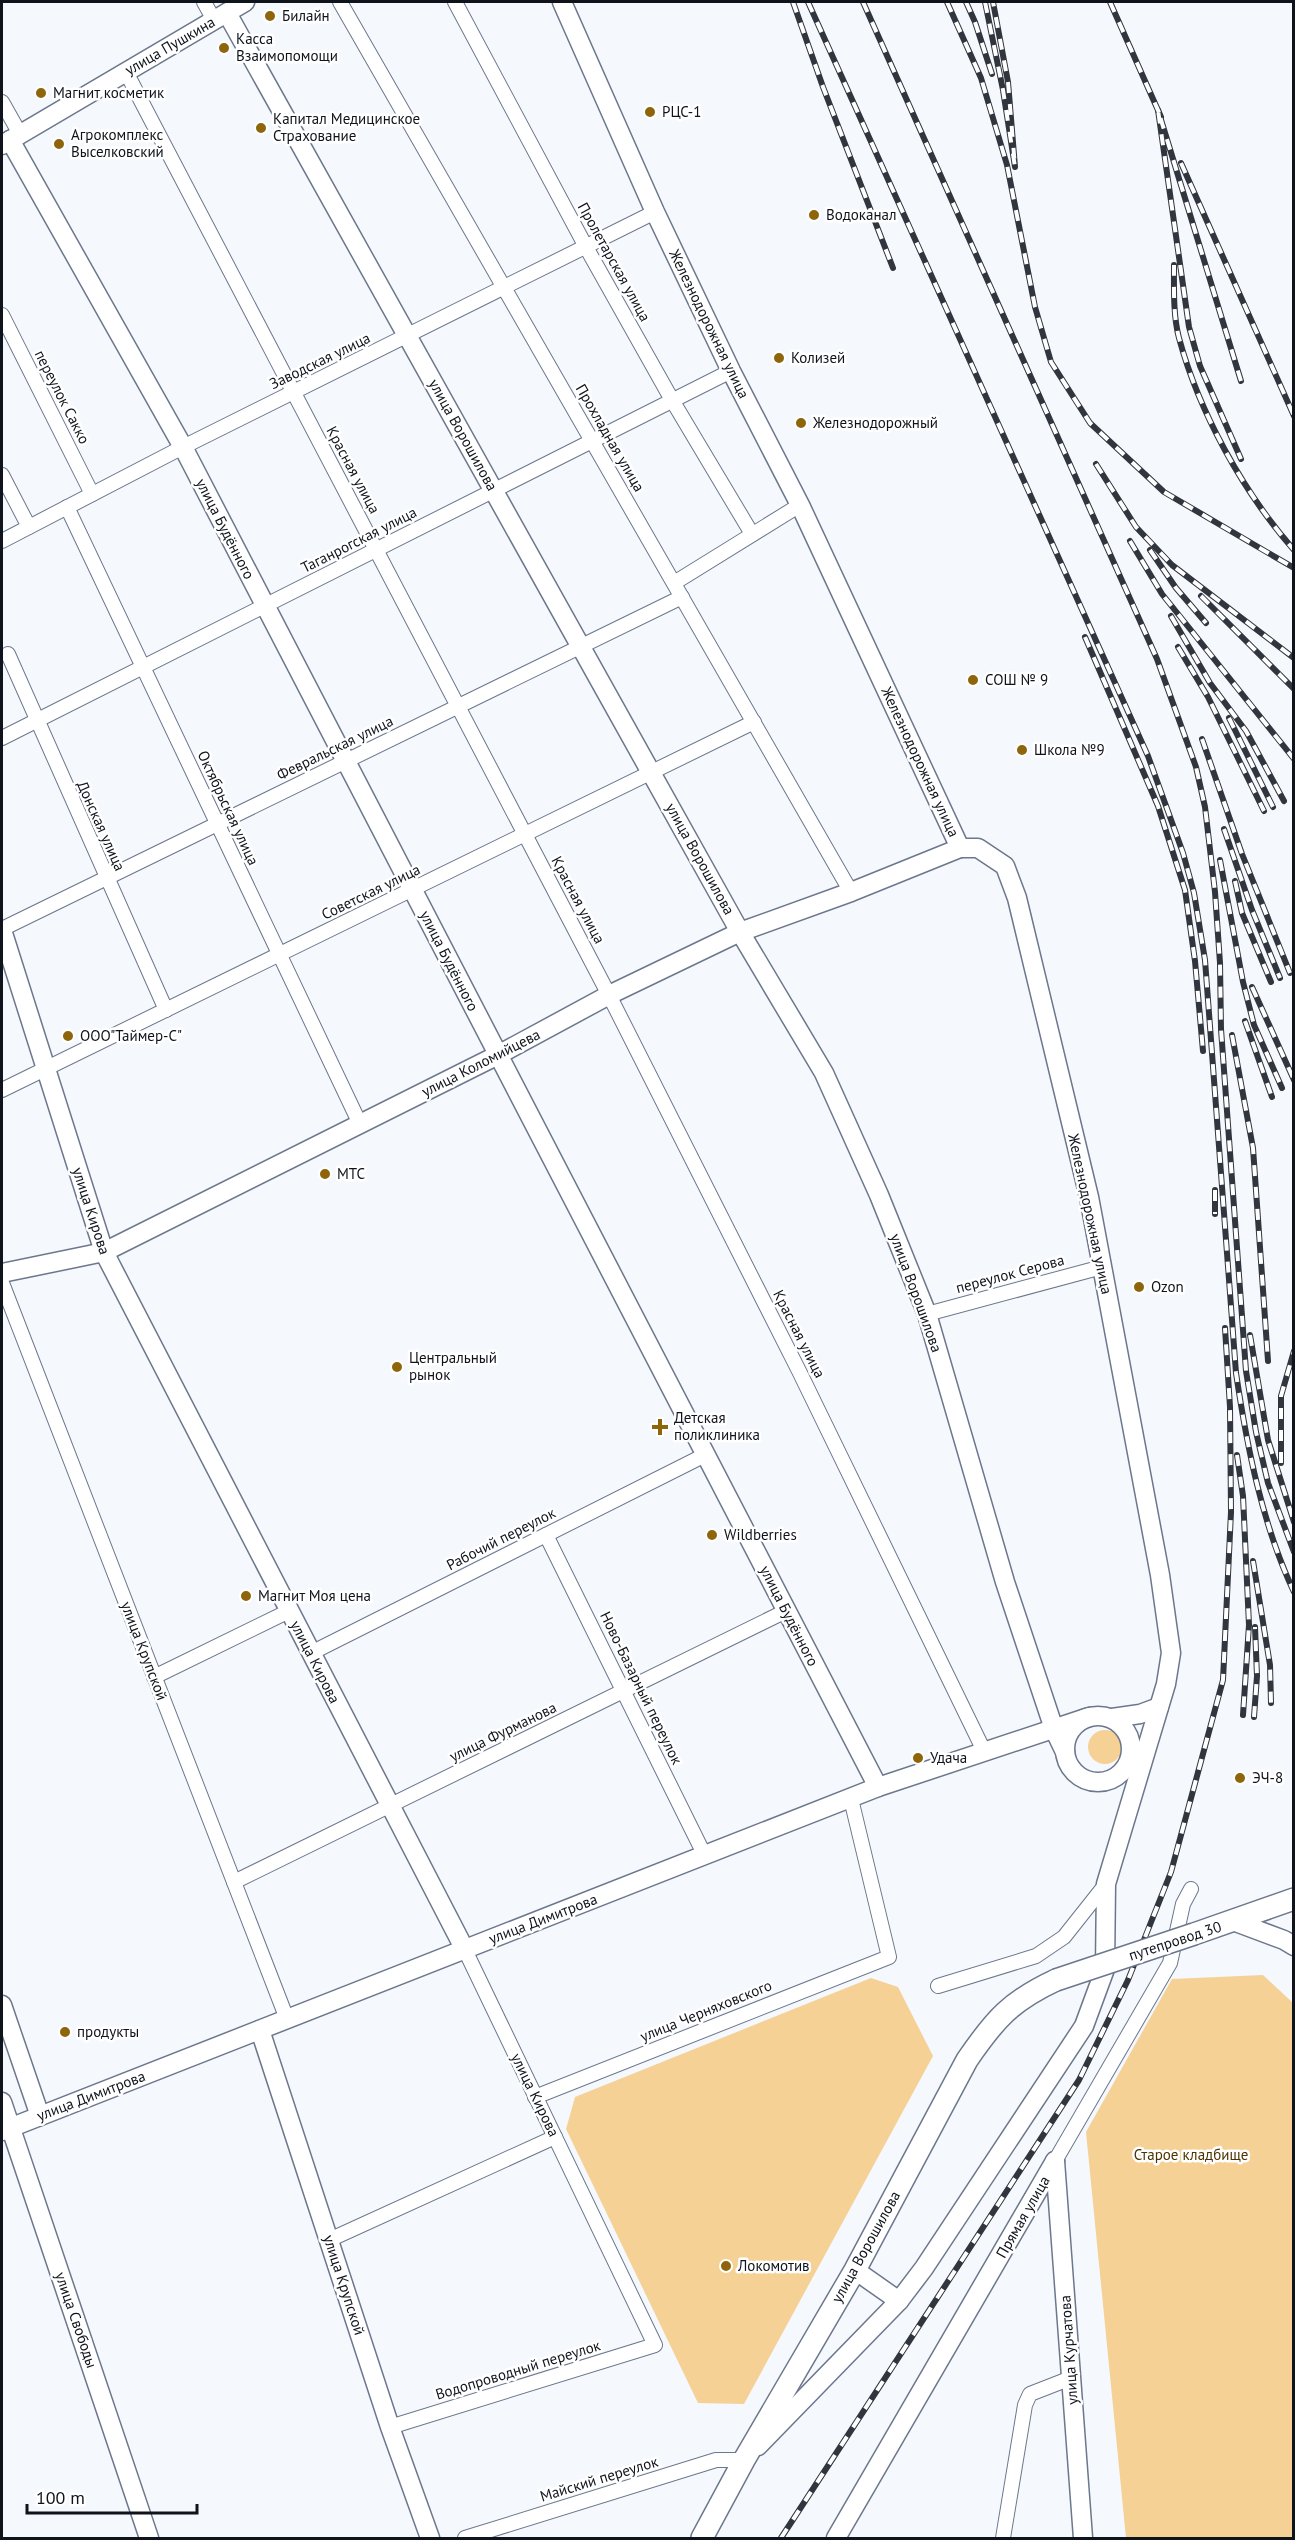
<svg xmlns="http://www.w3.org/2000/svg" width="1295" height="2540" viewBox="0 0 1295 2540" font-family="'PT Sans',sans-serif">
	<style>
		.green { fill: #f5d196 }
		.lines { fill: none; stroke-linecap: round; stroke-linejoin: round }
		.street-casing { stroke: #6c778d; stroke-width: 16 }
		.secondary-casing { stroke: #6c778d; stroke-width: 21 }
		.primary-casing { stroke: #6c778d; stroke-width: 24 }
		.street { stroke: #fff; stroke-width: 14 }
		.secondary { stroke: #fff; stroke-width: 18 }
		.primary { stroke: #fff; stroke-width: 21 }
		.rail-casing { stroke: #31353d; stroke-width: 6 }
		.rail { stroke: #fff; stroke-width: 4; stroke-dasharray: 11; stroke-linecap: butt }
		.primary-bridge-casing { stroke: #6c778d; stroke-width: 24; stroke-linecap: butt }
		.primary-bridge { stroke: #fff; stroke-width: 21 }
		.poi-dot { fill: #8e650a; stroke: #fff; stroke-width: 2 }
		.labels { text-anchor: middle; stroke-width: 5; stroke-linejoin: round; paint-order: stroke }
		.poi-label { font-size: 15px; fill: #0f131b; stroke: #fff; text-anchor: start }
		.street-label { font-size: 15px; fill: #0f131b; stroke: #fff }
		.park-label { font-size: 15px; fill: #4c3402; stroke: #fff }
	</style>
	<rect width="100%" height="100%" fill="#f5f8fd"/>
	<g class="green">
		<circle cx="1105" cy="1747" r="17"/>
		<polygon points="1263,1975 1293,2003 1293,2538 1126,2538 1086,2132 1172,1979"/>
		<polygon points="871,1978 898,1987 933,2056 744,2404 698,2403 566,2129 575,2097"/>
	</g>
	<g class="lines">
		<defs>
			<g id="street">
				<polyline points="204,2 214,20"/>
				<polyline points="340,2 851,892"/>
				<polyline points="455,2 586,247 672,400 752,534"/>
				<polyline points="126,72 609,995 800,1373 985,1753"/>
				<polyline points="2,102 20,134"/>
				<polyline points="2,315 92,494"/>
				<polyline points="2,475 29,527"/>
				<polyline points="67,507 360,1124"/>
				<polyline points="2,541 183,447 655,212"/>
				<polyline points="674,583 800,505"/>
				<polyline points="8,654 166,1010"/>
				<polyline points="2,738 731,371"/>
				<polyline points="2,929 682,597"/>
				<polyline points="2,1090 754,722"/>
				<polyline points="2,1283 287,2019"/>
				<polyline points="927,1314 1102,1267"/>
				<polyline points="546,1535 705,1856"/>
				<polyline points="311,1653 705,1455"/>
				<polyline points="154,1677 289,1611"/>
				<polyline points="234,1882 786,1611"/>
				<polyline points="938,1986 1036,1956 1064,1937 1106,1884"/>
				<polyline points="535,2097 889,1957 851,1799"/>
				<polyline points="1055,2161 1170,1963 1183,1904 1191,1889"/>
				<polyline points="329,2240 555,2137"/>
				<polyline points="390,2427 655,2345 465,1950"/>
				<polyline points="465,2538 716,2460 744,2460"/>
				<polyline points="1003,2538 1025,2405 1030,2394 1071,2378"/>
			</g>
			<g id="secondary">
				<polyline points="562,2 655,212 731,371 800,505 960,848 978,848 1005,866 1017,898 1089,1197 1160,1575 1171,1653 1166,1684 1106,1884 1105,1969 1084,2026 924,2268 899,2301 758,2446"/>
				<polyline points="227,13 740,932 824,1073 879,1195 927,1314 1005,1582 1054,1729 1065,1752"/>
				<polyline points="10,140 183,447 878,1787"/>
				<polyline points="2,145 245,2"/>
				<polyline points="2,930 104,1252 465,1950"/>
				<polyline points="2,1273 104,1252 498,1055 609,995 740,932 851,892 960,848"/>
				<circle cx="1098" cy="1749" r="33"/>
				<polyline points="1112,1718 1140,1714 1159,1707"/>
				<polyline points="1233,1921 1284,1940 1294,1946"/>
				<polyline points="2,2005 40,2116"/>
				<polyline points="260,2030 390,2427 430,2538"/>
				<polyline points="2,2102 149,2538"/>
				<polyline points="2,2131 878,1787 1089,1717"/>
				<polyline points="1055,2161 1083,2538"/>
				<polyline points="855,2270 899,2301"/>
				<polyline points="836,2538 1055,2161"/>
			</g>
			<g id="primary">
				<polyline points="1194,1934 1294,1899"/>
				<path d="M702,2538L744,2460L855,2270L967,2060C995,2019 1011,2001 1056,1980"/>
			</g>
		</defs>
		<use href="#street" class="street-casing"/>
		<use href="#secondary" class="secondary-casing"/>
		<use href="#primary" class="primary-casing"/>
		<use href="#street" class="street"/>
		<use href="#secondary" class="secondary"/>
		<use href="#primary" class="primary"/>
		<defs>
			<g id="rail">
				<polyline points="793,2 823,87 893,268"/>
				<path d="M808,2L1148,756L1183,853L1194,893L1205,960L1236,1373C1247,1447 1262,1524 1294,1592"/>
				<polyline points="863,2 1157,659 1196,767 1205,807 1215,892 1220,963 1221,1029 1246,1371 1256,1432 1268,1483 1294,1552"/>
				<polyline points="947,2 981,78 1007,165 1035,307 1051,362 1090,423 1164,492 1294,568"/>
				<polyline points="966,2 975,22 992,74"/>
				<polyline points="985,2 1003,90 1015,167 1008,82 993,2"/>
				<polyline points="1110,2 1161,117"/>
				<polyline points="1181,163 1294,416"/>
				<path d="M1174,265C1174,289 1173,315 1179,338C1199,412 1243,492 1294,550"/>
				<polyline points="1241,381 1158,110 1189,327 1200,366 1241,459"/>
				<polyline points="1096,464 1136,527 1172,565 1294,658"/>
				<polyline points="1130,541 1162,594 1294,759"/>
				<polyline points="1150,550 1176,588 1206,623"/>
				<polyline points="1201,596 1294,689"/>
				<polyline points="1171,616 1210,683 1246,731 1284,801"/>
				<polyline points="1085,637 1158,806 1185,890 1195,961 1203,1051"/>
				<polyline points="1178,647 1208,697 1264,811"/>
				<polyline points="1229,718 1273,807"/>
				<polyline points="1202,739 1242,854 1290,973"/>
				<polyline points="1224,829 1252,910 1280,978"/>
				<polyline points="1220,860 1243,982 1254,1025 1282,1088"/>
				<polyline points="1235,881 1242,913 1271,982"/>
				<polyline points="1252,987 1294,1080"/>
				<polyline points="1245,1021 1272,1097"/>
				<polyline points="1232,1035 1253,1148 1268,1361"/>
				<polyline points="1215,1190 1215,1214"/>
				<polyline points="1250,1335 1268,1440 1294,1522"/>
				<polyline points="1237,1455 1243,1496 1249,1625 1243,1715"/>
				<polyline points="1281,1463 1281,1396 1294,1351"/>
				<polyline points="1253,1561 1270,1665 1271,1703"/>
				<polyline points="1254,1717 1257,1676 1255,1627"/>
				<polyline points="781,2538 1079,2080 1128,1980 1171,1872 1223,1680 1231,1512 1230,1407 1225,1328"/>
			</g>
		</defs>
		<use href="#rail" class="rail-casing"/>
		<use href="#rail" class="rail"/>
		<defs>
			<polyline id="primary-bridge" points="1056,1980 1194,1934"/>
		</defs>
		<use href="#primary-bridge" class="primary-bridge-casing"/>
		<use href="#primary-bridge" class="primary-bridge"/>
	</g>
	<g class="poi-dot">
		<circle cx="270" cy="16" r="6"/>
		<circle cx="224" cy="48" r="6"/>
		<circle cx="41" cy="93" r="6"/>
		<circle cx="650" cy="112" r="6"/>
		<circle cx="261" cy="128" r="6"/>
		<circle cx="59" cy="144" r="6"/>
		<circle cx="814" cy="215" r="6"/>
		<circle cx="779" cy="358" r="6"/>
		<circle cx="801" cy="423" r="6"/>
		<circle cx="973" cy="680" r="6"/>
		<circle cx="1022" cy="750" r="6"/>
		<circle cx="68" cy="1036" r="6"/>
		<circle cx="325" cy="1174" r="6"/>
		<circle cx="1139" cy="1287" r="6"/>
		<circle cx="397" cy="1367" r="6"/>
		<path d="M657 1418h6v6h6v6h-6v6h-6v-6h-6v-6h6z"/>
		<circle cx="712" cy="1535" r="6"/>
		<circle cx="246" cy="1596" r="6"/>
		<circle cx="918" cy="1758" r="6"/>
		<circle cx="1240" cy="1778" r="6"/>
		<circle cx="65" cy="2032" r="6"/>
		<circle cx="726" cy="2266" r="6"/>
	</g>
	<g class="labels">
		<g class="poi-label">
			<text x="282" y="21">Билайн</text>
			<text x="236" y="44">Касса<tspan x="236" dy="17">Взаимопомощи</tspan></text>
			<text x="53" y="98">Магнит косметик</text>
			<text x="662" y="117">РЦС-1</text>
			<text x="273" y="124">Капитал Медицинское<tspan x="273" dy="17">Страхование</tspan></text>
			<text x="71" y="140">Агрокомплекс<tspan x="71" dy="17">Выселковский</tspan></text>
			<text x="826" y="220">Водоканал</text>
			<text x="791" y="363">Колизей</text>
			<text x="813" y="428">Железнодорожный</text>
			<text x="985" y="685">СОШ № 9</text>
			<text x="1034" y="755">Школа №9</text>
			<text x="80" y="1041">ООО"Таймер-С"</text>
			<text x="337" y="1179">МТС</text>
			<text x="1151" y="1292">Ozon</text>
			<text x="409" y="1363">Центральный<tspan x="409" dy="17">рынок</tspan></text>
			<text x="674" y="1423">Детская<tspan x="674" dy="17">поликлиника</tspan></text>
			<text x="724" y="1540">Wildberries</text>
			<text x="258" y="1601">Магнит Моя цена</text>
			<text x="930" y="1763">Удача</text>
			<text x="1252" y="1783">ЭЧ-8</text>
			<text x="77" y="2037">продукты</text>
			<text x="738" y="2271">Локомотив</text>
		</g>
		<g class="street-label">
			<text transform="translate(170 46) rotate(-30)" y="5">улица Пушкина</text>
			<text transform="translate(614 262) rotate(61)" y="5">Пролетарская улица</text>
			<text transform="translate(709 324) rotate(64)" y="5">Железнодорожная улица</text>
			<text transform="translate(320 361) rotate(-26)" y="5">Заводская улица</text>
			<text transform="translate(62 397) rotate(63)" y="5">переулок Сакко</text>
			<text transform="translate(463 435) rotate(61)" y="5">улица Ворошилова</text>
			<text transform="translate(610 438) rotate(60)" y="5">Прохладная улица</text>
			<text transform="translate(353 470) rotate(62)" y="5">Красная улица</text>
			<text transform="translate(225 529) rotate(63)" y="5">улица Будённого</text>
			<text transform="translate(359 540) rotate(-27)" y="5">Таганрогская улица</text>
			<text transform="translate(335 748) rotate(-26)" y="5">Февральская улица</text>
			<text transform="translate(920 762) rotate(65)" y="5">Железнодорожная улица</text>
			<text transform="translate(228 808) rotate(65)" y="5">Октябрьская улица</text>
			<text transform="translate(101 826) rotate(66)" y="5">Донская улица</text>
			<text transform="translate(700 859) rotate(61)" y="5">улица Ворошилова</text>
			<text transform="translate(371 892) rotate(-26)" y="5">Советская улица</text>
			<text transform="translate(578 900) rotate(62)" y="5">Красная улица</text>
			<text transform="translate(449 961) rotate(63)" y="5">улица Будённого</text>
			<text transform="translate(481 1063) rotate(-27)" y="5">улица Коломийцева</text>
			<text transform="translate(91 1211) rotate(72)" y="5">улица Кирова</text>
			<text transform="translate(1090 1214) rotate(78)" y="5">Железнодорожная улица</text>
			<text transform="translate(1010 1274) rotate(-15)" y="5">переулок Серова</text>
			<text transform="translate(916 1293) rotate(70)" y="5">улица Ворошилова</text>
			<text transform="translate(799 1334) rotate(63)" y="5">Красная улица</text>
			<text transform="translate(501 1539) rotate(-27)" y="5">Рабочий переулок</text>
			<text transform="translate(789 1616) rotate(63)" y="5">улица Будённого</text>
			<text transform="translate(144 1651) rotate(69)" y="5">улица Крупской</text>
			<text transform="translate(315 1662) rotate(63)" y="5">улица Кирова</text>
			<text transform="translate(641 1688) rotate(64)" y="5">Ново-Базарный переулок</text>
			<text transform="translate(503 1732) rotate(-26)" y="5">улица Фурманова</text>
			<text transform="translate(543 1919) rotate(-21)" y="5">улица Димитрова</text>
			<text transform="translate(1175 1941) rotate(-18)" y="5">путепровод 30</text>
			<text transform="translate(706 2011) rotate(-22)" y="5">улица Черняховского</text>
			<text transform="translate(535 2095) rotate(64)" y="5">улица Кирова</text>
			<text transform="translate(91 2096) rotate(-21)" y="5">улица Димитрова</text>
			<text transform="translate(1023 2217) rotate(-60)" y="5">Прямая улица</text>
			<text transform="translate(866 2247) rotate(-61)" y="5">улица Ворошилова</text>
			<text transform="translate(344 2285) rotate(72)" y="5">улица Крупской</text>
			<text transform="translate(76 2320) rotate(71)" y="5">улица Свободы</text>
			<text transform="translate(1069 2350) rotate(-94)" y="5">улица Курчатова</text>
			<text transform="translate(518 2370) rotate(-17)" y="5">Водопроводный переулок</text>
			<text transform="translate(599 2479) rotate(-17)" y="5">Майский переулок</text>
		</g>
		<g class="park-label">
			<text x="1191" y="2160">Старое кладбище</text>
		</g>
	</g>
	<rect width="1295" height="2540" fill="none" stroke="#0f131b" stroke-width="6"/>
	<path d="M27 2504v9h170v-9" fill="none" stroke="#0f131b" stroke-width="3"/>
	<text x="36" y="2504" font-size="18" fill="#0f131b" stroke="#ffffff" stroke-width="4.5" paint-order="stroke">100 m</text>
</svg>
